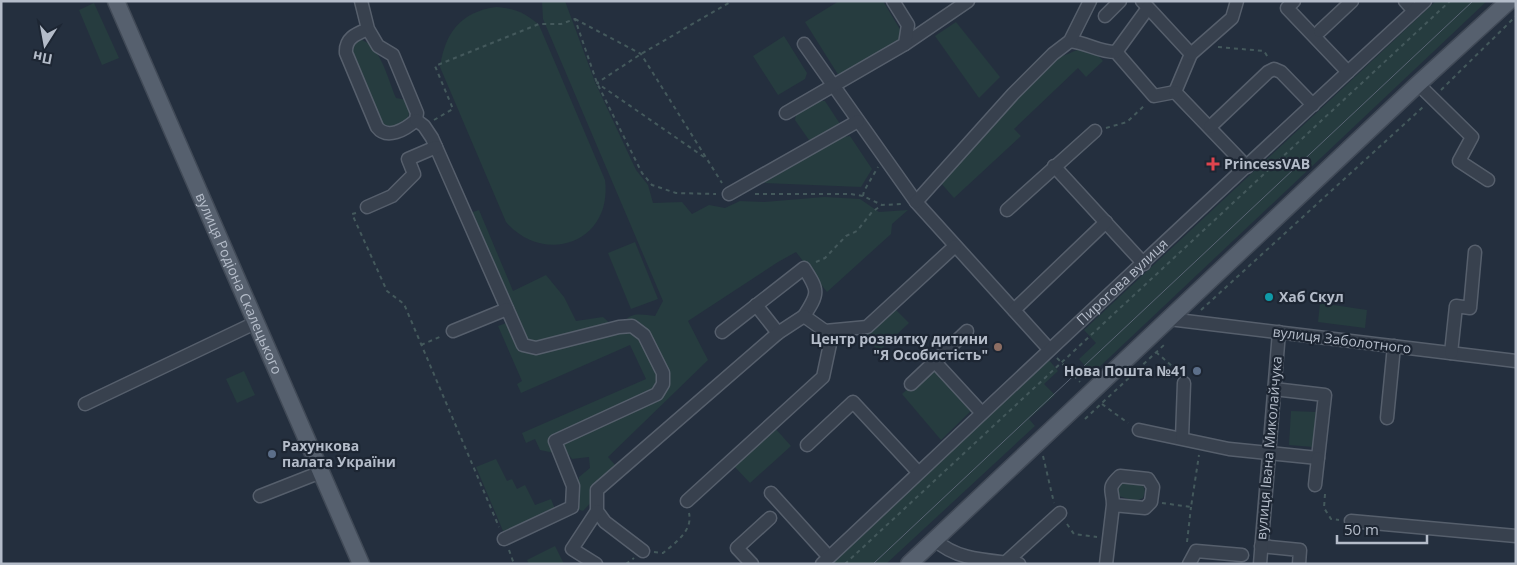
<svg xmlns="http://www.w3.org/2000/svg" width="1517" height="565" viewBox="0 0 1517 565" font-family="'Open Sans',sans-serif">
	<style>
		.green { fill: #263c3f }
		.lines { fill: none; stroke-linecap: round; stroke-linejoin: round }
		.minor-casing { stroke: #565f6c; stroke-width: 15 }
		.major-casing { stroke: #414a57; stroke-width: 19 }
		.path { stroke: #44595c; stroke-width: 2; stroke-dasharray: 4 4; stroke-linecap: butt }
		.minor { stroke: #38414e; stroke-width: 12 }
		.major { stroke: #56606e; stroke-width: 16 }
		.tram { stroke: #5a6575; stroke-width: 1 }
		.health-dot { fill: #e0444e; stroke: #1d2633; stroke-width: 2 }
		.culture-dot { fill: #0f9aa8; stroke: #1d2633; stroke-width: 2 }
		.education-dot { fill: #8d6e63; stroke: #1d2633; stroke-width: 2 }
		.service-dot { fill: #5c6f8a; stroke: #1d2633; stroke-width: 2 }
		.labels { text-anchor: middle; stroke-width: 4.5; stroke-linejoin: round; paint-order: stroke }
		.poi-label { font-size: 14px; font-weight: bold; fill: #b4bcc9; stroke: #1d2633; text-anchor: start }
		.street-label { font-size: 14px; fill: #b4bcc9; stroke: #1d2633 }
	</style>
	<rect width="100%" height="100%" fill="#242f3e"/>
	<g class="green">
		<path d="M542,1H565L595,82L636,170L648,185L653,203L682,202L692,214L709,205L725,208L740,201L764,202L824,197L860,199L879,212L908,210L892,224L891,234L827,292L796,252L778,262L688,321L708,360L608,457L616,466L595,498L583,511L574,508L579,477L590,468L589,457L572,459L565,450L555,453L540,450L535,439L526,443L522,433L646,379L630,345L521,393L517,384L522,381L498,326L512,321L470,213L479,210L513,291L546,275L564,297L576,321L603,317L612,325L624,323C630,311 643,315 655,316L663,301L543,19Z"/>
		<polygon points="839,1 883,1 901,31 899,40 839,76 805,22"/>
		<polygon points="1436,1 1487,1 1092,374 1079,359 1096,343 1084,330"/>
		<polygon points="94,3 119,58 102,65 79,10"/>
		<path d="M496,7C514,8 526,13 539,25L605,180C613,243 544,266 506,222L440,67C445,32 461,12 496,7Z"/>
		<polygon points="956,22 1000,77 979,98 935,36"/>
		<polygon points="784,36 807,73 805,79 778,95 753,56"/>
		<path d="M358,39C380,42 388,80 396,98L406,100L410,110L407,121L392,128L380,123L350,54L352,42Z"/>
		<path d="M1086,48L1096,53L1103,61L1086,77L1078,68L1014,129L1021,136L954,198L940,182L1053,58C1064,58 1074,49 1086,48Z"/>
		<polygon points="818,101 825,101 840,124 837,130 815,143 809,140 795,120 796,115"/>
		<polygon points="850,136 872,169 861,187 764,183 842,137"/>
		<polygon points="635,242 658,299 631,309 608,253"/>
		<polygon points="1320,303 1367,310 1365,328 1318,322"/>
		<polygon points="893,307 909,323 879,351 864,336"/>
		<polygon points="1049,360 1058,371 1044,384 1055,395 1029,419 1035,426 886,564 831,564"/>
		<polygon points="935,365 974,408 941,440 902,394"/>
		<polygon points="244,371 255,395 237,403 226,379"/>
		<polygon points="1291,411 1316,412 1313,447 1289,445"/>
		<polygon points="774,427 791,446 750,483 733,465"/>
		<polygon points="496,459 507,481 512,479 517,489 525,485 535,505 551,499 557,514 506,538 476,467"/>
		<polygon points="1124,482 1143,485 1145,491 1143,498 1135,501 1119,496 1119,485"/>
		<polygon points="555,546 564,564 529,564 527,560"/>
	</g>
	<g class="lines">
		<defs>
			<g id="minor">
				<path d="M361,1L368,29L378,46L393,55L417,113L416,120C405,130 387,140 377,127L346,53C345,38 356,34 368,29"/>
				<polyline points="1142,1 1191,54 1175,92"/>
				<polyline points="1294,1 1287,8 1348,72"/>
				<polyline points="1405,1 1414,11"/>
				<polyline points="1105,16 1120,1"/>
				<polyline points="1320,31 1352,1"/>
				<path d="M1070,41C1088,43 1098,52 1116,52L1154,96L1175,92"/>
				<polyline points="804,44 916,202 1049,349"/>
				<polyline points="905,44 968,1"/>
				<polyline points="1116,52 1148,8"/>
				<polyline points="1191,54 1232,18 1237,1"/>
				<polyline points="1418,84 1472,137 1459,161 1488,180"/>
				<polyline points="1175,92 1247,167"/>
				<polyline points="786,113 905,44 908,25 893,1"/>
				<polyline points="416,120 424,126 432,138 523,345 536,348 619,327 632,326 644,335 663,373 663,384 657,394 555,441 573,486 572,507 504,539"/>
				<polyline points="1210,127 1268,72 1274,69 1281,72 1313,105"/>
				<polyline points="1054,166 1144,264"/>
				<polyline points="729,194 858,121"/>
				<polyline points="916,202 1013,94 1053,54 1070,41 1090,1"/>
				<polyline points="367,207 392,196 414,174 408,159 436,147"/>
				<polyline points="1007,210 1095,131"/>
				<polyline points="756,305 778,333"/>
				<polyline points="1014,310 1106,222"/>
				<polyline points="1169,319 1516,361"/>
				<polyline points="453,331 507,309"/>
				<path d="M722,332L804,268C819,291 819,293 804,316"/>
				<polyline points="1451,353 1456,306 1470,308 1475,252"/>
				<polyline points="935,362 981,412"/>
				<polyline points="911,384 967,331"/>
				<polyline points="85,404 255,323"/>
				<polyline points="1387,418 1394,346"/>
				<polyline points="1139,430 1229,449 1318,458 1325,395 1274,389"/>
				<polyline points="1182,438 1184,383"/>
				<polyline points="807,445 853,402 918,472"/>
				<polyline points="1315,485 1318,458"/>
				<polyline points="771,493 829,557"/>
				<polyline points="260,496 321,472"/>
				<polyline points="687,501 823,377 830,344 825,331"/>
				<polyline points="1351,521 1516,536"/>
				<path d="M935,540C958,561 989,560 1019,564"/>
				<polyline points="1261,546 1300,550 1299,564"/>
				<polyline points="643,551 605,522 597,511 597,490 778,333 804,316 825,331 867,327 955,246"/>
				<polyline points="1006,562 1060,513"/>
				<polyline points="596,564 572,549 597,511"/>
				<polyline points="752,564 737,548 770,518"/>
				<path id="s1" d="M822,564C1022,376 1222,187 1425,1"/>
				<path d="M1106,564L1113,505C1113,489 1106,489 1120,476L1148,479L1153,487L1151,502L1145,508L1113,505"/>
				<polyline points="1189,564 1196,551 1242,555"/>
				<polyline points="1260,564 1279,332"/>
			</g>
			<g id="major">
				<path id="s2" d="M116,1L361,564"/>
				<polyline points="909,564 1418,84 1509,1"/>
			</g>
		</defs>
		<use href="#minor" class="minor-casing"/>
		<use href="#major" class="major-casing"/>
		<g class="path">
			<polyline points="575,19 641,54 722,183"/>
			<polyline points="1218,47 1264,51 1269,59"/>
			<polyline points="1441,90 1516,16"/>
			<polyline points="434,120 453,109 435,66 539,24 561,24 575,19 597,83 642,173 652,185 676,193 716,194"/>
			<polyline points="1106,128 1127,122 1146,104"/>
			<polyline points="704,157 597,83 641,54 732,1"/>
			<polyline points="755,194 851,194 863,196 882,205 901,204"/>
			<polyline points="863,196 864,191 878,167"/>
			<polyline points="356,213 352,214 387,291 404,304 499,527"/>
			<polyline points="816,262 825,258 846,236 857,231 872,212 882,205"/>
			<polyline points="1201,310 1423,107"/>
			<polyline points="421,345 442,336"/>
			<polyline points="1156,352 1180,373"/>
			<polyline points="1057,358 1080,382"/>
			<polyline points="1102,404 1128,423"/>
			<polyline points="1085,419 1165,344"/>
			<polyline points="1043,456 1054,503"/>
			<polyline points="1325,494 1324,508 1331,519 1339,520"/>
			<polyline points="1162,503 1191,507 1199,455"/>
			<polyline points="1067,524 1074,534 1097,537"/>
			<polyline points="1187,542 1191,507"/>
			<polyline points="509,550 514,564"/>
			<path d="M654,552L663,553C675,543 693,531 689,513"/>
			<polyline points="626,564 634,558"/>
			<polyline points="845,564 1450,1"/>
		</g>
		<use href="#minor" class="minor"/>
		<use href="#major" class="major"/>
		<polyline class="tram" points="873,564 1473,1"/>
	</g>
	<path class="health-dot" d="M1210.5 156.5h5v5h5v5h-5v5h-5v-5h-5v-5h5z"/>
	<circle class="culture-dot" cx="1269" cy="297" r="5"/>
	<circle class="education-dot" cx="998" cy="347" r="5"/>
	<g class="service-dot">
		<circle cx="1197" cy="371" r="5"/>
		<circle cx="272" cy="454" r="5"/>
	</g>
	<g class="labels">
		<g class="poi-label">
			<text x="1224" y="169">PrincessVAB</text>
			<text x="1279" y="302">Хаб Скул</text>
			<text x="988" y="344" text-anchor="end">Центр розвитку дитини<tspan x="988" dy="16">"Я Особистість"</tspan></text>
			<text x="1187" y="376" text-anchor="end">Нова Пошта №41</text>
			<text x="282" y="451">Рахункова<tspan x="282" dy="16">палата України</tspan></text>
		</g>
		<g class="street-label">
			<text dy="5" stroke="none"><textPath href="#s1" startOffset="412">Пирогова вулиця</textPath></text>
			<text dy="5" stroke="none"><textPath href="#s2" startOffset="308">вулиця Родіона Скалецького</textPath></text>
			<text transform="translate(1342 340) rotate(7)" y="5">вулиця Заболотного</text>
			<text transform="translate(1269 448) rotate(-85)" y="5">вулиця Івана Миколайчука</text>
		</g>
	</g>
	<rect width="1517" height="565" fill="none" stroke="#b4bcc9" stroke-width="5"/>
	<g transform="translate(45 45) rotate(191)" stroke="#1d2633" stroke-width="4" paint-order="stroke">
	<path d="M0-4L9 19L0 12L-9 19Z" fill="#b4bcc9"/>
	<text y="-8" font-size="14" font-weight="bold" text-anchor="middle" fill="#b4bcc9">Пн</text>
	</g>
	<path d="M1337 535v8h90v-8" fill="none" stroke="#b4bcc9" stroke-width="2.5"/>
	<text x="1344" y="535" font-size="15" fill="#b4bcc9" stroke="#1d2633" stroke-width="4" paint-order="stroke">50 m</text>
</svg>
